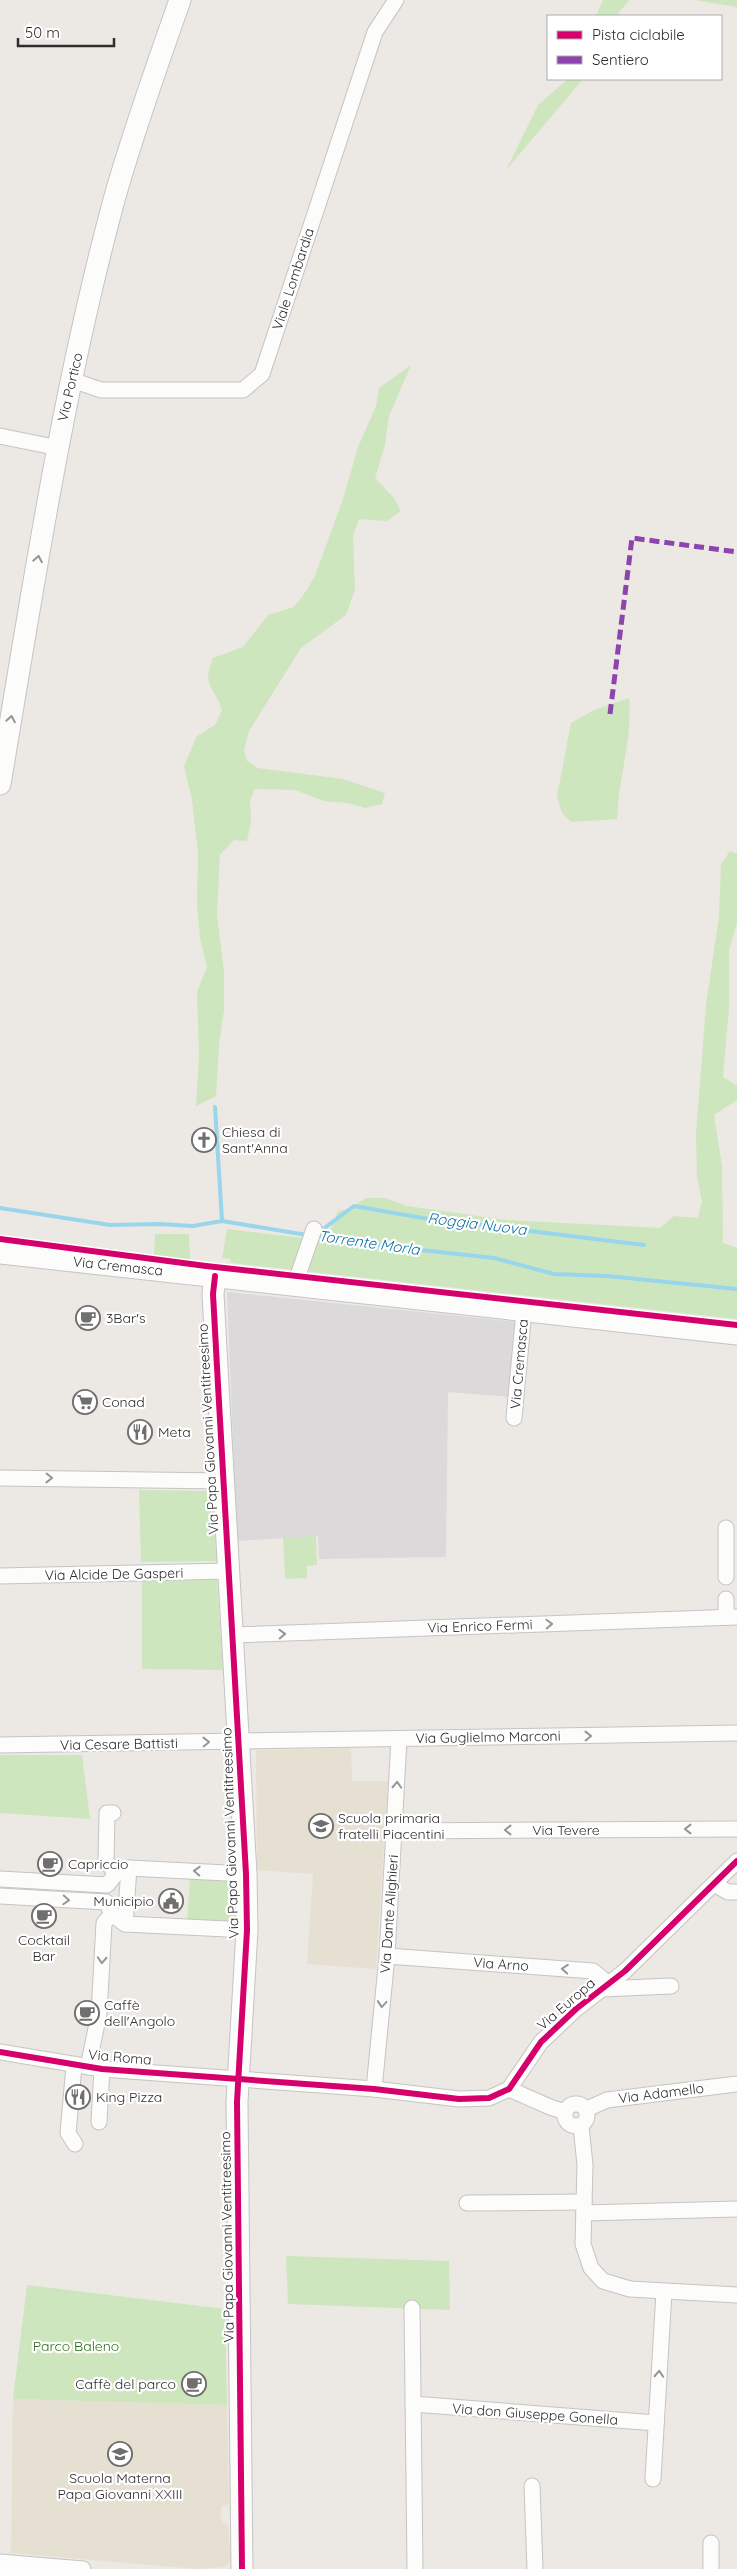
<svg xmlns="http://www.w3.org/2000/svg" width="737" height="2569" viewBox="0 0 737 2569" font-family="Quicksand,sans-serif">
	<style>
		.industrial { fill: #dcd9db }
		.education { fill: #e6e0d3 }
		.green { fill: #cee6be }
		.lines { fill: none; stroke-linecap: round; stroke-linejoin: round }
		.stream { stroke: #99d6ec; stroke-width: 4 }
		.street-casing { stroke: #c5c4c5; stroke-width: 17 }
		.secondary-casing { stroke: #c5c4c5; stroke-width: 23 }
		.street { stroke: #fcfcfb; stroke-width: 15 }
		.secondary { stroke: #fcfcfb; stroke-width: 21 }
		.quiet { stroke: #8e44ad; stroke-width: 5; stroke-dasharray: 10 5; stroke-linecap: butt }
		.cycleway-casing { stroke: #fff; stroke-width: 9 }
		.cycleway { stroke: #d6006c; stroke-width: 6 }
		.oneway { stroke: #959594 }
		.labels { text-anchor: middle; stroke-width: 4.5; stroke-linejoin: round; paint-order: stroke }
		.street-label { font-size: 14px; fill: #2e2e2e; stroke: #fff }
		.poi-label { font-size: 14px; fill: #2e2e2e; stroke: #fff; text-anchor: start }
		.park-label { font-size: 14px; fill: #2c6e1b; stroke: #fff }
		.water-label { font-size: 15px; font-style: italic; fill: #0d6fa3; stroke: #fff }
	</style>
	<rect width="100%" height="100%" fill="#ece8e4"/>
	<polygon class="industrial" points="227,1292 517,1322 510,1397 448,1392 446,1557 319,1559 318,1536 237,1541"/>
	<g class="education">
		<polygon points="351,1748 352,1781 388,1781 376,1969 307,1964 313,1874 257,1870 256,1750"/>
		<polygon points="13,2399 227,2405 229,2504 222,2506 220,2515 223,2523 228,2526 231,2559 226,2567 197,2569 11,2553"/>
	</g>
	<g class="green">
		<polygon points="603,0 629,0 616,16 596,16"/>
		<polygon points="693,0 737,0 737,7"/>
		<polygon points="568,79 583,79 506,170 538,105"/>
		<path d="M411,365L389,416L385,445L375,478L394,498L401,511L387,521L359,519L353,536L355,590L346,615L301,648L249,731L244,750L247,761L258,768L343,779L385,793L382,804L365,808L347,803L324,801L295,790L255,789L250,800L251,821L247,841L234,840L220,855L217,914L224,972V1010L219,1045L216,1096L196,1106L199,1054L197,992L207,967L200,938L197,904L198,852L192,800L184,766L197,736L215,725L222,710C214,685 201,687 213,658L243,647L268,615L294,607L304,594L315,576L343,499L358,447L376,406L379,388Z"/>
		<path d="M629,698C633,739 618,779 617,819L571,822L562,813L557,796L571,723L594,710Z"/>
		<polygon points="730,851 737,854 737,923 729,951 729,1007 723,1077 737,1086 737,1100 714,1115 722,1166 723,1243 737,1248 737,1319 231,1263 230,1259 222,1258 227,1229 320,1240 329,1233 338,1211 348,1209 366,1198 385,1198 407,1206 506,1220 660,1228 674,1216 698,1218 702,1201 697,1177 696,1134 706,1005 719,916 721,864"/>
		<polygon points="155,1234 189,1234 190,1261 154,1256"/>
		<polygon points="139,1490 211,1491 217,1561 141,1562"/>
		<polygon points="316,1536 317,1565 307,1566 307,1578 285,1579 283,1538"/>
		<polygon points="217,1580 223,1670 142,1669 142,1581"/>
		<polygon points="0,1755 82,1755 90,1819 0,1813"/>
		<polygon points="190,1878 236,1881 237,1925 187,1922"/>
		<polygon points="286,2256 449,2261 450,2310 288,2304"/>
		<polygon points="27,2285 225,2309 227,2405 13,2399"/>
	</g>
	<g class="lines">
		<g class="stream">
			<polyline points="215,1107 222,1221"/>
			<polyline points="0,1208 110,1225 159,1224 193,1226 222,1221 307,1235"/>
			<polyline points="319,1232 354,1206 423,1218 644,1245"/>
			<polyline points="314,1236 367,1244 494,1258 554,1274 607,1276 737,1289"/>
		</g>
		<defs>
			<g id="street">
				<polyline points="72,380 101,390 243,390 262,374 375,32 396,0"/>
				<polyline points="0,436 54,447 58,442"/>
				<polyline points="295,1284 314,1229"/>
				<polyline points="514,1418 524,1311"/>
				<polyline points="0,1478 223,1481"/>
				<polyline points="726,1528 726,1577"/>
				<polyline points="0,1576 228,1571"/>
				<polyline points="726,1599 726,1617"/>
				<polyline points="233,1635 737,1617"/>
				<polyline points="0,1745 737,1733"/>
				<polyline points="113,1813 107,1813 106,1861 116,1874"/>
				<polyline points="395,1831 737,1829"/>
				<polyline points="0,1879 107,1885 116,1874 129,1868 246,1874"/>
				<polyline points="714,1884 728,1892 737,1892"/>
				<polyline points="0,1896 106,1902 112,1914 125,1924 247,1930"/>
				<polyline points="125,1924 129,1868"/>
				<polyline points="387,1956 593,1971 609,1984"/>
				<polyline points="602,1989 671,1986"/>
				<polyline points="0,2052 102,2069 374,2089 459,2099 489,2098 509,2089 541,2042 576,2009 625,1971 737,1861"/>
				<polyline points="74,2066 68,2133 75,2144"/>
				<polyline points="88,2067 99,2014 104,1923 112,1914"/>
				<polyline points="374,2089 387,1956 399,1739"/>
				<polyline points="509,2089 550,2107 565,2112"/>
				<circle cx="576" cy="2115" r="11"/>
				<polyline points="587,2109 607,2100 737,2084"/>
				<polyline points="99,2122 102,2069"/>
				<polyline points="581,2126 585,2165 583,2244 591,2268 603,2281 630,2289 737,2295"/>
				<polyline points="467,2203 584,2202"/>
				<polyline points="584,2213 737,2209"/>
				<polyline points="412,2308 415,2569"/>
				<polyline points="413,2404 656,2423"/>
				<polyline points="653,2479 664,2292"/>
				<polyline points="532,2486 535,2569"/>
				<polyline points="0,2562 83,2569"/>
				<polyline points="711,2569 711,2543"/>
			</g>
			<g id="secondary">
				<path d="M0,784C33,589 62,392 114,200C133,132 157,66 180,0"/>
				<polyline points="0,1253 737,1334"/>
				<polyline points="215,1276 213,1294 218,1385 246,1874 247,1930 237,2102 242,2569"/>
			</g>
		</defs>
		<use href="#street" class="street-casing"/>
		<use href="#secondary" class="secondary-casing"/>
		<use href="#street" class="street"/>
		<use href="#secondary" class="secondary"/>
		<polyline class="quiet" points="610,714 632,538 737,552"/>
		<defs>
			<g id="cycleway">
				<polyline points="0,1239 206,1266 737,1325"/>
				<polyline points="215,1276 213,1294 218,1385 246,1874 247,1930 237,2102 242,2569"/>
				<polyline points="0,2052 102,2069 374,2089 459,2099 489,2098 509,2089 541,2042 576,2009 625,1971 737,1861"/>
			</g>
		</defs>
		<use href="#cycleway" class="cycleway-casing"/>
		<use href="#cycleway" class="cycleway"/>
	</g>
	<defs><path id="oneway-chevron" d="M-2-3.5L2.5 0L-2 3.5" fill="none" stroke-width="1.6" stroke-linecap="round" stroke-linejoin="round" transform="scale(1.25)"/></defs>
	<g class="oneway">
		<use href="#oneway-chevron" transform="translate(38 559) rotate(-80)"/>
		<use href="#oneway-chevron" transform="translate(11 719) rotate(-80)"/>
		<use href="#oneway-chevron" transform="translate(49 1478) rotate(1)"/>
		<use href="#oneway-chevron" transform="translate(549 1624) rotate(-2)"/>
		<use href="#oneway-chevron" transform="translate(282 1634) rotate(-2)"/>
		<use href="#oneway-chevron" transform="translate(588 1736) rotate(-1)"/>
		<use href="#oneway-chevron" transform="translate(206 1742) rotate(-1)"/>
		<use href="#oneway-chevron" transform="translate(397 1785) rotate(-87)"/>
		<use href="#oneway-chevron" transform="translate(688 1829) rotate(180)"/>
		<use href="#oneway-chevron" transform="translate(508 1830) rotate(180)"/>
		<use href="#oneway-chevron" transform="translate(197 1871) rotate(-177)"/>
		<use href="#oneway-chevron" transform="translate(66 1900) rotate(3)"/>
		<use href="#oneway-chevron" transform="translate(102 1960) rotate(93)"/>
		<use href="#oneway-chevron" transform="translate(565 1969) rotate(-176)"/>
		<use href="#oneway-chevron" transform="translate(382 2004) rotate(95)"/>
		<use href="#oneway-chevron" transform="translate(659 2374) rotate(-87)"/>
	</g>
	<defs>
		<symbol id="church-ring" viewBox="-11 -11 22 22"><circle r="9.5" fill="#fff" stroke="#706f6e" stroke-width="1.5"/><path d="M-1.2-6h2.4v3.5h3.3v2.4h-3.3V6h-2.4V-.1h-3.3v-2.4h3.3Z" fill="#706f6e"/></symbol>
		<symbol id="cafe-ring" viewBox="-11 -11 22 22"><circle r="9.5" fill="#fff" stroke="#706f6e" stroke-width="1.5"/><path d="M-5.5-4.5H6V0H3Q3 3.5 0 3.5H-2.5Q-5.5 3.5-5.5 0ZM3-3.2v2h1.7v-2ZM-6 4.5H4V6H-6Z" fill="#706f6e"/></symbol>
		<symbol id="supermarket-ring" viewBox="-11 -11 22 22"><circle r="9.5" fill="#fff" stroke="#706f6e" stroke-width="1.5"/><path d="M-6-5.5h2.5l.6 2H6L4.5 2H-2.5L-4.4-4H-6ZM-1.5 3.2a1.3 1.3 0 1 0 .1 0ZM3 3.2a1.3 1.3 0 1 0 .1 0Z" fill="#706f6e"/></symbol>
		<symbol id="restaurant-ring" viewBox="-11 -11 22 22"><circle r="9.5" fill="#fff" stroke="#706f6e" stroke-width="1.5"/><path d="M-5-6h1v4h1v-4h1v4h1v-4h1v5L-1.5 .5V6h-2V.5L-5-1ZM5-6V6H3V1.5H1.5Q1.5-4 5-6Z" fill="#706f6e"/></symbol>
		<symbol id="school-ring" viewBox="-11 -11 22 22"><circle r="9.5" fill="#fff" stroke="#706f6e" stroke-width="1.5"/><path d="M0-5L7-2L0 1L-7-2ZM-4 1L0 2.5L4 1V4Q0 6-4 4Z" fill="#706f6e"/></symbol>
		<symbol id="civic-ring" viewBox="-11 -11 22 22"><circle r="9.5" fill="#fff" stroke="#706f6e" stroke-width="1.5"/><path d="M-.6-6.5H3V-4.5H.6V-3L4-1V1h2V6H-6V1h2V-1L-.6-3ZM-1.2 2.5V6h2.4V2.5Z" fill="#706f6e"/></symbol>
	</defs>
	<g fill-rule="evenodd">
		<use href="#church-ring" x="190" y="1126" width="28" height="28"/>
		<use href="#cafe-ring" x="74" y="1304" width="28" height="28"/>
		<use href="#supermarket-ring" x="71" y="1388" width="28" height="28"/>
		<use href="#restaurant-ring" x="126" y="1418" width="28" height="28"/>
		<use href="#school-ring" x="307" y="1812" width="28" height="28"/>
		<use href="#cafe-ring" x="36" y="1850" width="28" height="28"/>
		<use href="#civic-ring" x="157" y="1887" width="28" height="28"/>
		<use href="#cafe-ring" x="30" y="1902" width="28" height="28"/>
		<use href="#cafe-ring" x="73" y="1999" width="28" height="28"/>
		<use href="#restaurant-ring" x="64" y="2083" width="28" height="28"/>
		<use href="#cafe-ring" x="180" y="2370" width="28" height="28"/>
		<use href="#school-ring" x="106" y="2440" width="28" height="28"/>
	</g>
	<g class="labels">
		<g class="street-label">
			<text transform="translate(293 279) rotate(-72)" y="5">Viale Lombardia</text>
			<text transform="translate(70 387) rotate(-77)" y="5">Via Portico</text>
			<text transform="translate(118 1266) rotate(6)" y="5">Via Cremasca</text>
			<text transform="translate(519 1364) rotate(-85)" y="5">Via Cremasca</text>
			<text transform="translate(208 1429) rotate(-93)" y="5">Via Papa Giovanni Ventitreesimo</text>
			<text transform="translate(114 1574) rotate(-1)" y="5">Via Alcide De Gasperi</text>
			<text transform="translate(480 1626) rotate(-2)" y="5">Via Enrico Fermi</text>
			<text transform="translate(488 1737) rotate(-1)" y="5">Via Guglielmo Marconi</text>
			<text transform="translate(119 1744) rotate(-1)" y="5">Via Cesare Battisti</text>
			<text x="566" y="1835">Via Tevere</text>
			<text transform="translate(230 1833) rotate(-92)" y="5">Via Papa Giovanni Ventitreesimo</text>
			<text transform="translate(389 1914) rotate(-86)" y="5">Via Dante Alighieri</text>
			<text transform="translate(501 1964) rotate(4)" y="5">Via Arno</text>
			<text transform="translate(566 2004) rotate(-41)" y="5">Via Europa</text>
			<text transform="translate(120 2057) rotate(5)" y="5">Via Roma</text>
			<text transform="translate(661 2093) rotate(-7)" y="5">Via Adamello</text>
			<text transform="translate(227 2237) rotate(-91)" y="5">Via Papa Giovanni Ventitreesimo</text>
			<text transform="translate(535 2414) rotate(4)" y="5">Via don Giuseppe Gonella</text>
		</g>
		<g class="poi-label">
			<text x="222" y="1137">Chiesa di<tspan x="222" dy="16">Sant'Anna</tspan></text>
			<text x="106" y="1323">3Bar's</text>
			<text x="102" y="1407">Conad</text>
			<text x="158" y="1437">Meta</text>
			<text x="338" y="1823">Scuola primaria<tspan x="338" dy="16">fratelli Piacentini</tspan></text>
			<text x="68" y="1869">Capriccio</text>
			<text x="154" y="1906" text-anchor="end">Municipio</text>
			<text x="44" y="1945" text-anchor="middle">Cocktail<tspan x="44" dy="16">Bar</tspan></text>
			<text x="104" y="2010">Caffè<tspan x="104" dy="16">dell'Angolo</tspan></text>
			<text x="96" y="2102">King Pizza</text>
			<text x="176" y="2389" text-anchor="end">Caffè del parco</text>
			<text x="120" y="2483" text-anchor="middle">Scuola Materna<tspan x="120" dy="16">Papa Giovanni XXIII</tspan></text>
		</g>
		<g class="park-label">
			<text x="76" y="2351">Parco Baleno</text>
		</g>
		<g class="water-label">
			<text transform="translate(477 1224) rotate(7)" y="5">Roggia Nuova</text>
			<text transform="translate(369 1243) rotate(8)" y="5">Torrente Morla</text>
		</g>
	</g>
	<rect x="547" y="15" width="175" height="65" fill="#ffffff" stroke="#ababab"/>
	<rect x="557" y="31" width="25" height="8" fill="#d6006c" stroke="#ababab"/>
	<text x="592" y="40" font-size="15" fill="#2e2e2e">Pista ciclabile</text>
	<rect x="557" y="56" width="25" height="8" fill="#8e44ad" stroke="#ababab"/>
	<text x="592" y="65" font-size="15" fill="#2e2e2e">Sentiero</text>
	<path d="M18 38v8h96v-8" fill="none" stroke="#2e2e2e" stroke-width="2.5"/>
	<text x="25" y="38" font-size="15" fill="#2e2e2e" stroke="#ffffff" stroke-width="4" paint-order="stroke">50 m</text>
</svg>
